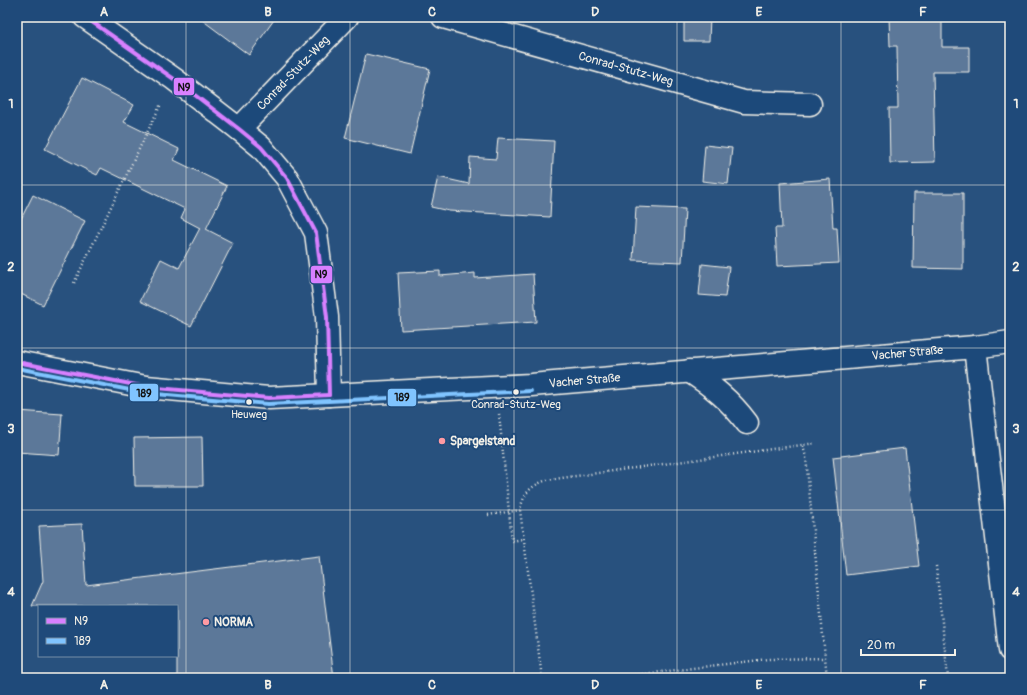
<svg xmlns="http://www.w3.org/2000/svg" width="1027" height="695" viewBox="0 0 1027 695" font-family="Pangolin,sans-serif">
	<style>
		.building { fill: #5b7899; stroke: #f4f1e8 }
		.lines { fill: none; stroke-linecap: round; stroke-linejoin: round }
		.minor-casing { stroke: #f4f1e8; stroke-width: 25 }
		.path { stroke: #f4f1e8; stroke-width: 2.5; stroke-dasharray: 1 3; stroke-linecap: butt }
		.minor { stroke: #1f4a7a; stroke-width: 22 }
		.bus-1-casing { stroke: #1f4a7a; stroke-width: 7 }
		.bus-2-casing { stroke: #1f4a7a; stroke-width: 7 }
		.bus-1 { stroke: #d880ff; stroke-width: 4 }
		.bus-2 { stroke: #80c4ff; stroke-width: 4 }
		.grid { fill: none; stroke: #f4f1e8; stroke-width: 1; stroke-opacity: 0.55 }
		.bus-dot { fill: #f4f1e8; stroke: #1f4a7a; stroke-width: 1.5 }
		.poi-dot { fill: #ff9aa2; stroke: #1f4a7a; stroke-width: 1.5 }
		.labels { text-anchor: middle; stroke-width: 4; stroke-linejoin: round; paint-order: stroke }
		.bus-label { font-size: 11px; fill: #f4f1e8; stroke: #1f4a7a }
		.street-label { font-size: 12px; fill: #f4f1e8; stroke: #1f4a7a }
		.poi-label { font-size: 12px; font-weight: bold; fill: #f4f1e8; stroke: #1f4a7a; text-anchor: start }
		.line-badge { stroke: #1f4a7a; stroke-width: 1.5 }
		.pale-badge-label { font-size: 11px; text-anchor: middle; font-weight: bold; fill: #111 }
		.neatline { fill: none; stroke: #f4f1e8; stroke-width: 1.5 }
		.grid-label { font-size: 13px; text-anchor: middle; font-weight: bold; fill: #f4f1e8 }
	</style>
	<rect width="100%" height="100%" fill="#28517e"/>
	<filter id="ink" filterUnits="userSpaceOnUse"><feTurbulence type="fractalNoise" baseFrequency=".025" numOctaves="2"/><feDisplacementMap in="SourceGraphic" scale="8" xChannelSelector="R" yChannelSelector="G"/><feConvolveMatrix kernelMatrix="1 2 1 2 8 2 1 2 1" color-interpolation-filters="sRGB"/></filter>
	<g filter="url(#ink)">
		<g class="building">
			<polygon points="198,17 276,17 249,55"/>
			<polygon points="684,17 710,17 709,41 684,41"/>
			<polygon points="889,17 942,17 942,47 969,47 969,72 933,72 935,162 890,163 889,108 898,108 897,46 890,46"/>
			<polygon points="366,54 430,69 410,154 345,138"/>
			<polygon points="82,78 134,105 124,122 179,149 174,160 227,186 206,229 233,243 191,326 140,301 161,259 179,268 200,228 181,218 185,209 101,168 97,175 45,149"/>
			<polygon points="498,138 554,141 550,217 449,211 431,207 438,177 469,184 470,157 496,159"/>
			<polygon points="705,145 732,148 728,184 702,181"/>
			<polygon points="830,179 833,228 837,228 839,263 777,266 775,228 782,228 780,183"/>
			<polygon points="914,193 963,193 963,269 913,268"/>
			<polygon points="33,195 85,221 43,305 17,292 17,227"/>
			<polygon points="636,207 685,209 682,262 633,260"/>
			<polygon points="702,264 729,267 725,297 699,295"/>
			<polygon points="440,271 440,276 475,273 475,278 533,274 536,322 401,330 398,273"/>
			<polygon points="17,411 62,414 59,455 17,452"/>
			<polygon points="202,437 203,486 135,486 134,438"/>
			<polygon points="905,448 919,566 846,575 833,457"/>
			<polygon points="82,524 86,585 319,556 334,678 177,678 177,606 32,606 43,581 39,526"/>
		</g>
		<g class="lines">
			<defs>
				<g id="minor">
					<polyline points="85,17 174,79 239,129 261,147 287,178 316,233 327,317 329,395"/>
					<path id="s1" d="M443,17L744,102L810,104"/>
					<path id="s2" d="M239,129L347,17"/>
					<polyline points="975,347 1010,650"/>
					<path id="s3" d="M17,362L146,387L269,398L531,385L975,347L1010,342"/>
					<path d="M689,371C712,386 730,400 747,423"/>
				</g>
			</defs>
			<use href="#minor" class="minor-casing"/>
			<g class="path">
				<polyline points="74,283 161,104"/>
				<polyline points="499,414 512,541 523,539"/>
				<polyline points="803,446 806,457 827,678"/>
				<polyline points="488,515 520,510"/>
				<polyline points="936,566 948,678"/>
				<path d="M542,678L520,510C524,493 530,486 547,480L816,443"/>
				<polyline points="610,678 768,659 825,658"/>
			</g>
			<use href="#minor" class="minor"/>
			<defs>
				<g id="bus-1">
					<polyline points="85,17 174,79 239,129 261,147 287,178 316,233 327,317 329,395"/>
					<polyline points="17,362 146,387 269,398 329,395"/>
				</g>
				<polyline id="bus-2" points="17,368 145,393 268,404 531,391"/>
			</defs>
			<use href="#bus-1" class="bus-1-casing"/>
			<use href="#bus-2" class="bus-2-casing"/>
			<use href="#bus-1" class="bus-1"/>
			<use href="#bus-2" class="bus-2"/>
		</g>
	</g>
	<path class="grid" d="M186,17V678M350,17V678M514,17V678M677,17V678M841,17V678M17,185H1010M17,348H1010M17,510H1010"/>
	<g class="bus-dot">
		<circle cx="516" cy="392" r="3.5"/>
		<circle cx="249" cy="402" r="3.5"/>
	</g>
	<g class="poi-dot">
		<circle cx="442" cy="441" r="4"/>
		<circle cx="206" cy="622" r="4"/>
	</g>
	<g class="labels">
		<g class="bus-label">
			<text x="516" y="408">Conrad-Stutz-Weg</text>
			<text x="249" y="418">Heuweg</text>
		</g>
		<g class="street-label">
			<text dy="4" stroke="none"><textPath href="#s1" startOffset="190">Conrad-Stutz-Weg</textPath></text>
			<text dy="4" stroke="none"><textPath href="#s2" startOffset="78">Conrad-Stutz-Weg</textPath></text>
			<text dy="4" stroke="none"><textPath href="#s3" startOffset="895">Vacher Straße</textPath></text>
			<text dy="4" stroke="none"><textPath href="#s3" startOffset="571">Vacher Straße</textPath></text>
		</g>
		<g class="poi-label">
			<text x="450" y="445">Spargelstand</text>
			<text x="214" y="626">NORMA</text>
		</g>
	</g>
	<g class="line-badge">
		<rect x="173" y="77" width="22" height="19" rx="4" fill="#d880ff"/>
		<rect x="310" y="265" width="23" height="19" rx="4" fill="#d880ff"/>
		<rect x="129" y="383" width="30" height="19" rx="4" fill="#80c4ff"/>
		<rect x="387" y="388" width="30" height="19" rx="4" fill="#80c4ff"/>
	</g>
	<g class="pale-badge-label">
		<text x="184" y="91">N9</text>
		<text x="321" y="278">N9</text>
		<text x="144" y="397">189</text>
		<text x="402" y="401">189</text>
	</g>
	<rect width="1027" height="695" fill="none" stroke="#1f4a7a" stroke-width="44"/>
	<rect x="38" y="605" width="140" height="52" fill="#1f4a7a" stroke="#748da6"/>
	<rect x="46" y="618" width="20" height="6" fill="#d880ff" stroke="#748da6"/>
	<text x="74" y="625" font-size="12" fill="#f4f1e8">N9</text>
	<rect x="46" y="638" width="20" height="6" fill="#80c4ff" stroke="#748da6"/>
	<text x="74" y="645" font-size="12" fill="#f4f1e8">189</text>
	<path d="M861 649v6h94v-6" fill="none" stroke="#f4f1e8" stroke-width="2"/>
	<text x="867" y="649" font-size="12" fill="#f4f1e8" stroke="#1f4a7a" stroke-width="3" paint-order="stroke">20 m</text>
	<rect x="22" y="22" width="983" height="651" class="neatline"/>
	<g class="grid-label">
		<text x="104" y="16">A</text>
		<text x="268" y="16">B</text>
		<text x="432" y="16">C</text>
		<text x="595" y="16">D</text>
		<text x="759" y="16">E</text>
		<text x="923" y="16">F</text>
		<text x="11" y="108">1</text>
		<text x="1016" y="108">1</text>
		<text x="11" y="271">2</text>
		<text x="1016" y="271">2</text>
		<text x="11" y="433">3</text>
		<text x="1016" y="433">3</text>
		<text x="11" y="596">4</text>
		<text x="1016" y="596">4</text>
		<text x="104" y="689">A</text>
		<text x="268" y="689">B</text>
		<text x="432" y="689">C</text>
		<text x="595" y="689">D</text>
		<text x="759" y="689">E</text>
		<text x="923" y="689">F</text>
	</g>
</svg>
